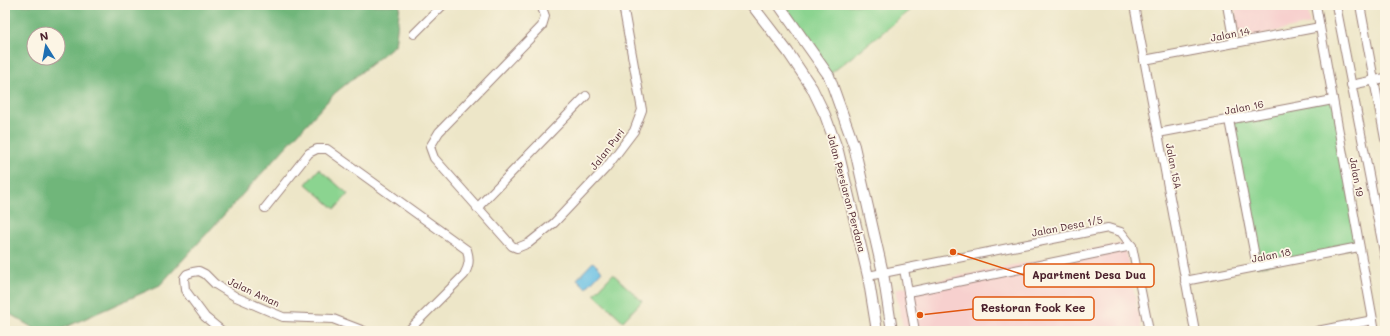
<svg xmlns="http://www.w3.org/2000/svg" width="1390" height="336" viewBox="0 0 1390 336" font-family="Mali,sans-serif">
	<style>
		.built { fill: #f7d0ce }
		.green { fill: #8bd490; stroke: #6a7a5e }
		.forest { fill: #70b67a; stroke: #5d6a52; fill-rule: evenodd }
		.water { fill: #67c0e4; stroke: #587088 }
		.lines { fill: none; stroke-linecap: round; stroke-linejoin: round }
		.minor-casing { stroke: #9c827a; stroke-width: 10 }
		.tertiary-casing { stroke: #9c827a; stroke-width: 12 }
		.minor { stroke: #fff; stroke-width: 8 }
		.tertiary { stroke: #fff; stroke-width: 10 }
		.labels { text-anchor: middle; stroke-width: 3.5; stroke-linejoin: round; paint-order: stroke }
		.street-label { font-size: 10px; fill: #4a1f2b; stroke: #fcf5e5 }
		.leader { fill: none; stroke: #e0560e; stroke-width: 1.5 }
		.callout-dot { fill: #e0560e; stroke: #fcf5e5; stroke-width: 1.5 }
		.callout { fill: #fcf5e5; stroke: #e0560e; stroke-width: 1.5 }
		.callout-label { font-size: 11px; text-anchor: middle; font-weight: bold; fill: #4a1f2b }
	</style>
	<rect width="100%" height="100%" fill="#fcf5e5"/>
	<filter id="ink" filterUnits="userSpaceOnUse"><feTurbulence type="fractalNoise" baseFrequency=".025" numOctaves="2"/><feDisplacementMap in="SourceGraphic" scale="8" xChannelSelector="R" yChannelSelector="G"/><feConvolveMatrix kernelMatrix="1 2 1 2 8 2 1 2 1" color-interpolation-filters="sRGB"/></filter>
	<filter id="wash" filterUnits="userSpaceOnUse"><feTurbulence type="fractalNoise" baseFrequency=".012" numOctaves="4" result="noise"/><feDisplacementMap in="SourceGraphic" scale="16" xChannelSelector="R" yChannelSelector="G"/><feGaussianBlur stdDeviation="0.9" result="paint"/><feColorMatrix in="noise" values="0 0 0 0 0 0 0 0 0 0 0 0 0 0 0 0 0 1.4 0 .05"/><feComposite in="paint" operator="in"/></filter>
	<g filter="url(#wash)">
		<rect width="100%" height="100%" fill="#ede6c8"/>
		<g class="built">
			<polygon points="1234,5 1307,5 1310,24 1240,39"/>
			<polygon points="1124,243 1142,331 904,331 895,289"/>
		</g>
		<g class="green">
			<polygon points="778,5 917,5 829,75"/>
			<polygon points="1333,100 1359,247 1257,267 1229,120"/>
			<polygon points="319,169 348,194 335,209 306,184"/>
			<polygon points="613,274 642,301 623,321 594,294"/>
		</g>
		<path class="forest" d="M5,5H400L395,45L335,93L160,285L57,331H38L5,311ZM34,34H58V58H34Z"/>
		<polygon class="water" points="593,262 602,271 586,288 577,279"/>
	</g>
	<g filter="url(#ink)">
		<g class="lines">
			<defs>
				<g id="minor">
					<polyline points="541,5 545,16 542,26 439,132 430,147 434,158 512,246 517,248 529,243 554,223 606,168 634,131 642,110 623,5"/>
					<polyline points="1134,5 1195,331"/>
					<polyline points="1227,5 1234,43"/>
					<polyline points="1316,5 1375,331"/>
					<polyline points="1336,5 1385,257"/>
					<polyline points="1360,5 1385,139"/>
					<polyline points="414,34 443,5"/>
					<polyline points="1144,60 1320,27"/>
					<polyline points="1351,85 1385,78"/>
					<polyline points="1229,120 1257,267"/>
					<polyline points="1158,133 1333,100"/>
					<path d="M265,208L309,153L317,149H327L467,250C470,260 469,266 464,275L408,331"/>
					<polyline points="477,208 586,96"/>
					<polyline points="904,269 915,331"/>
					<polyline points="868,276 1108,228 1121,232 1132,246 1149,331"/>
					<polyline points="1185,281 1359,247"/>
					<polyline points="908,292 1132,246"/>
					<polyline points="222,331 205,317 185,290 184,278 187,274 193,272 199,271 205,274 215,284 236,297 283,317 333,319 364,331"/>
					<polyline points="1317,331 1373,320"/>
				</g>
				<g id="tertiary">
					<polyline points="752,5 788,52 812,88 825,115 838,151 868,276 877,331"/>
					<polyline points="779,5 829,76 854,146 883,273 892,331"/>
				</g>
			</defs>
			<use href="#minor" class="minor-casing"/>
			<use href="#tertiary" class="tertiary-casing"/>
			<use href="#minor" class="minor"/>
			<use href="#tertiary" class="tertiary"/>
		</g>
	</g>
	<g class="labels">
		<g class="street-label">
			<text transform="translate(1230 34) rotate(-11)" y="4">Jalan 14</text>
			<text transform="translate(1244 107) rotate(-11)" y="4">Jalan 16</text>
			<text transform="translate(607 149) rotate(-52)" y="4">Jalan Puri</text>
			<text transform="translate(1174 166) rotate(79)" y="4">Jalan 15A</text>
			<text transform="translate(1357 177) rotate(80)" y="4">Jalan 19</text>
			<text transform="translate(847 193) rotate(75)" y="4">Jalan Persiaran Perdana</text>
			<text transform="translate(1067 226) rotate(-11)" y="4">Jalan Desa 1/5</text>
			<text transform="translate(1271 255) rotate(-11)" y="4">Jalan 18</text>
			<text transform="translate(254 292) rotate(25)" y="4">Jalan Aman</text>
		</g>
	</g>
	<path class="leader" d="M953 252L1024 275M920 315L973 309"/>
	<g class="callout-dot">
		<circle cx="953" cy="252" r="4"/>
		<circle cx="920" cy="315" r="4"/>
	</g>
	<g class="callout">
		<rect x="1024" y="264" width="130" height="23" rx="4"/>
		<rect x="973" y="297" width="121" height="23" rx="4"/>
	</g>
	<g class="callout-label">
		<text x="1089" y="279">Apartment Desa Dua</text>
		<text x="1033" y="312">Restoran Fook Kee</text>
	</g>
	<rect width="1390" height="336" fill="none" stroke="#fcf5e5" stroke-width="20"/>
	<g transform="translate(46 46) rotate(349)"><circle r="19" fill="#fcf5e5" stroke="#b59f9b"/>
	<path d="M0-3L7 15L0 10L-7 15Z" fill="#1f6fb2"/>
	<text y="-6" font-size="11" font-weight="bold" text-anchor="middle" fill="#4a1f2b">N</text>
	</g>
</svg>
